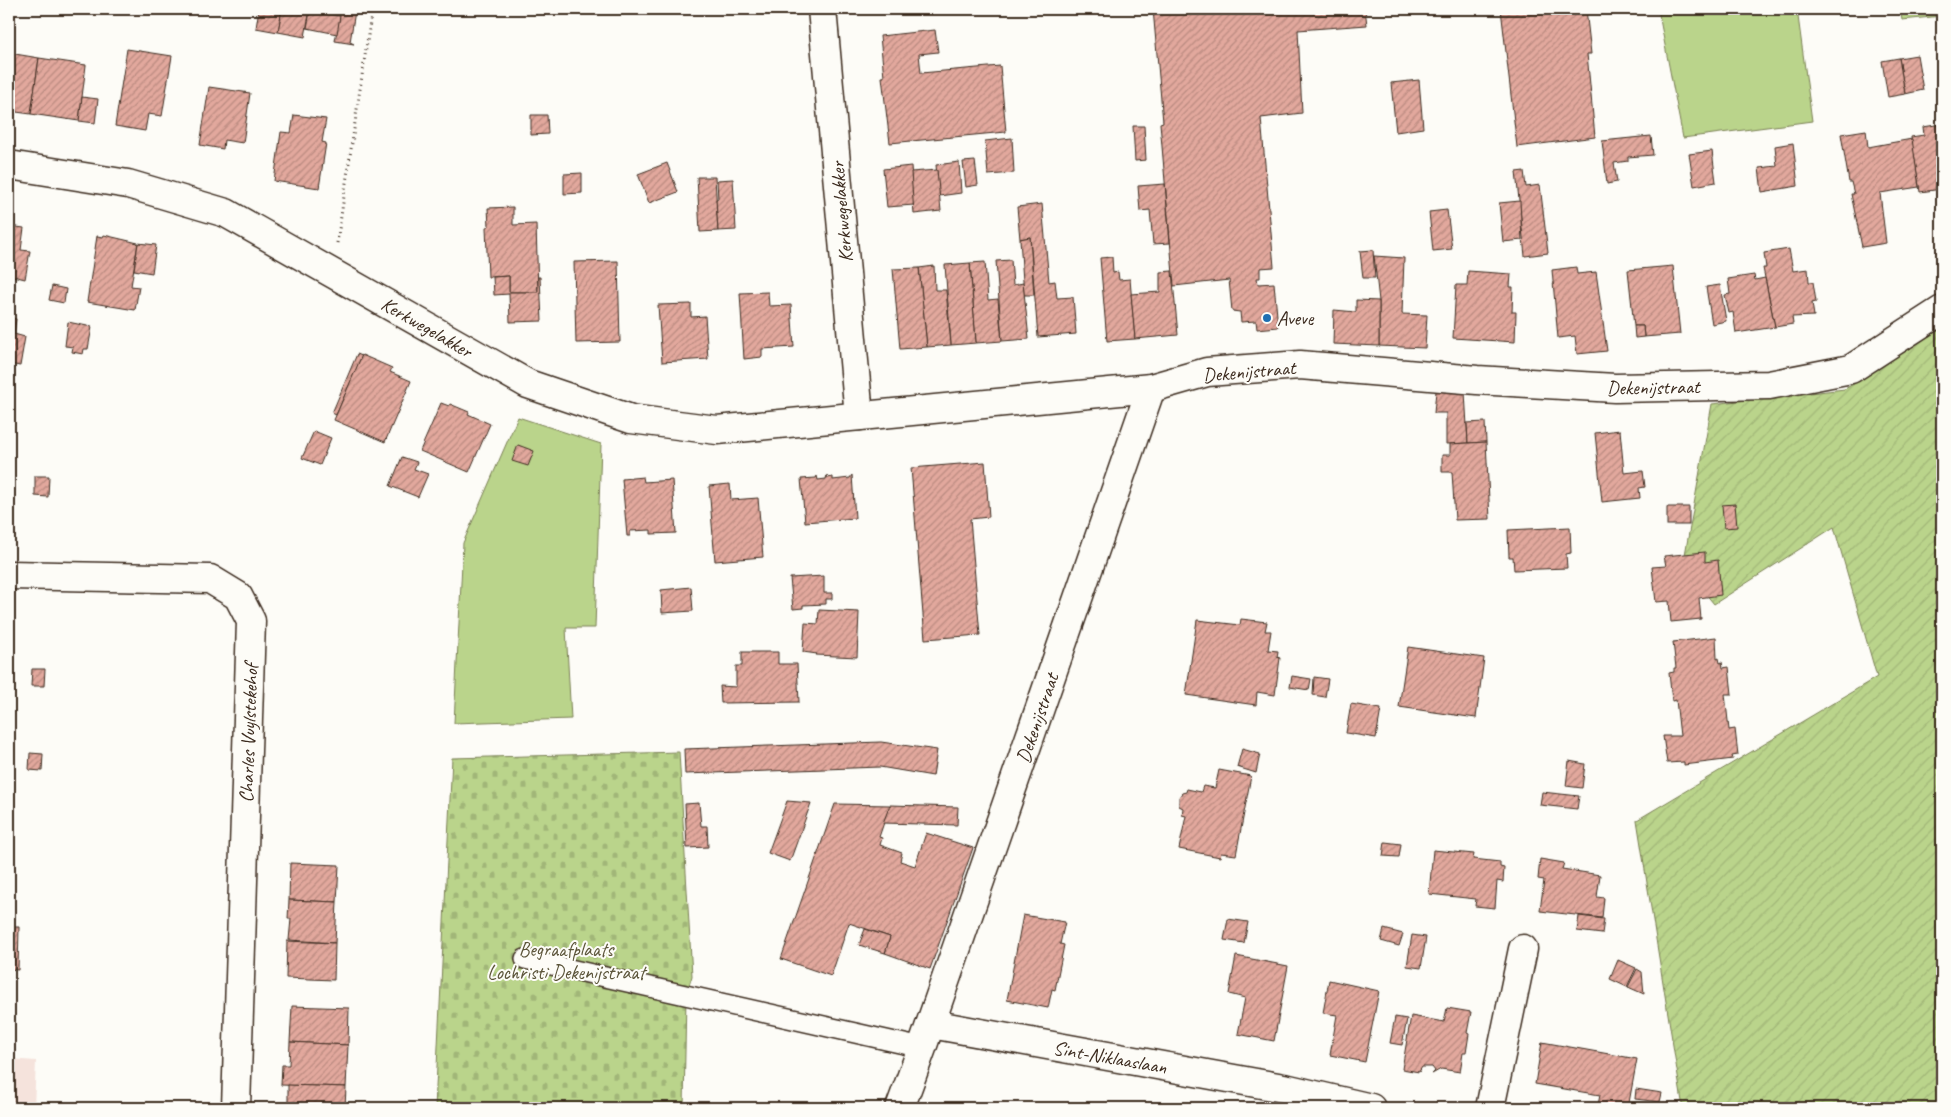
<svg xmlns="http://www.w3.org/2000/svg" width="1951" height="1117" viewBox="0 0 1951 1117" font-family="Caveat,sans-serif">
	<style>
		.built { fill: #f5e3dc }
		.green { fill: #bad48b; stroke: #7a7f54 }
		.cemetery { fill: url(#cemetery-stones); stroke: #7a7f54 }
		.garden { fill: url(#garden-furrows); stroke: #7a7f54 }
		.building { fill: url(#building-hatch); stroke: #3b2a1e }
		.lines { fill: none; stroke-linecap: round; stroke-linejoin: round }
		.lane-casing { stroke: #3b2a1e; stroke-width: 22 }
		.street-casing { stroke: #3b2a1e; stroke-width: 31 }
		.path { stroke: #3b2a1e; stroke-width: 3; stroke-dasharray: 1 4; stroke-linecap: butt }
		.lane { stroke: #fdfcf7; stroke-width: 19 }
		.street { stroke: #fdfcf7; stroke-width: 28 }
		.poi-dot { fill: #1f6fb2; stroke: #fdfcf7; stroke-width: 2 }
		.labels { text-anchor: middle; stroke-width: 4; stroke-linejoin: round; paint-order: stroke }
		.street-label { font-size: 20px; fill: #3b2a1e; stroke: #fdfcf7 }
		.poi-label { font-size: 20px; fill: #3b2a1e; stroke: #fdfcf7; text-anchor: start }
		.park-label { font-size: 20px; fill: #5b5439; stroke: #fdfcf7 }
	</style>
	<defs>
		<pattern id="cemetery-stones" width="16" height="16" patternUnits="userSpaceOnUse" patternTransform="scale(1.25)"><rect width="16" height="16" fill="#bad48b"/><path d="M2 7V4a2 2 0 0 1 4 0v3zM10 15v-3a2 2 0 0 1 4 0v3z" fill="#a1b678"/></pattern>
		<pattern id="garden-furrows" width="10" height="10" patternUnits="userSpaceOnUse" patternTransform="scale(1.25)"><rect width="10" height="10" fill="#bad48b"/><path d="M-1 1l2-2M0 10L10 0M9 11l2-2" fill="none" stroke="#a1b678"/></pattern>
		<pattern id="building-hatch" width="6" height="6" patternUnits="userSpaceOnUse" patternTransform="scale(1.25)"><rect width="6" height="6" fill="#e2a89d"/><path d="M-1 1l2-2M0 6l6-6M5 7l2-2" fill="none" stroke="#b8897f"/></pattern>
	</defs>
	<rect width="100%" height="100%" fill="#fdfcf7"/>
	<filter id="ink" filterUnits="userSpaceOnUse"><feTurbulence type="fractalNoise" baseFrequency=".02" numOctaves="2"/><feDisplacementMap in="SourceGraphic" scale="10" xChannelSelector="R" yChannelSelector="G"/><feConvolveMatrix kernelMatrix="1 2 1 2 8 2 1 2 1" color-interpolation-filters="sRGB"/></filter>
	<g filter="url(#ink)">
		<polygon class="built" points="9,1059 36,1061 34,1108 9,1108"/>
		<g class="green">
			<polygon points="1658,9 1797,9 1812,121 1683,138"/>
			<polygon points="1900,9 1942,9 1942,16 1902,20"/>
			<polygon points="518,417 601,444 595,628 566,628 571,719 454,723 463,543"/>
		</g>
		<polygon class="cemetery" points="679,752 692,976 686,995 684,1108 435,1108 452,758"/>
		<polygon class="garden" points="1942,328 1942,1108 1683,1108 1637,820 1877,677 1834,527 1714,604 1683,566 1712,404 1845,389"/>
		<g class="building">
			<polygon points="259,9 282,9 278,32 256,28"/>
			<polygon points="282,9 310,9 305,37 278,32"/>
			<polygon points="341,9 355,11 350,42 354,44 335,41"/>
			<polygon points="1153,9 1365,9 1367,25 1298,30 1302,113 1261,118 1274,267 1260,268 1260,278 1257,278 1258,284 1274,283 1278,327 1257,329 1256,321 1241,322 1240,312 1232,311 1229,280 1174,286 1160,123 1163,122"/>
			<polygon points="1501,9 1586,9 1591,54 1587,54 1595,137 1517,147"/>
			<polygon points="310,11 340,16 337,34 307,28"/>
			<polygon points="935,30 938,52 919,54 921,73 1000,66 1006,132 890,143 882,77 884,77 880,36"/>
			<polygon points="127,49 172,56 162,116 148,114 145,131 115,126"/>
			<polygon points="9,53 39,58 31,114 9,111"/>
			<polygon points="1917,55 1923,90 1905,94 1899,58"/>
			<polygon points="39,58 86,65 79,121 31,114"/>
			<polygon points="1899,58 1905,94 1888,97 1882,61"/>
			<polygon points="1419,80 1423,128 1396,132 1391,83"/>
			<polygon points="209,87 250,93 243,143 224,140 223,149 200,145"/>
			<polygon points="82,97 98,99 95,123 79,121"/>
			<polygon points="294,115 326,119 322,142 326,143 319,188 274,181 281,132 291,133"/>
			<polygon points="531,115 547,115 548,134 531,135"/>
			<polygon points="1942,124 1942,189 1920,192 1911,137 1924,135 1923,127"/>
			<polygon points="1133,126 1144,126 1146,160 1135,161"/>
			<polygon points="1866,130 1868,147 1912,139 1919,187 1880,193 1886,243 1862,247 1851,194 1854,194 1851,182 1849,182 1841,134"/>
			<polygon points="1651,136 1653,155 1628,157 1628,161 1614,163 1617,182 1607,184 1602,141"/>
			<polygon points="1012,138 1014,173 988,175 985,141"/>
			<polygon points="1793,143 1798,186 1762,192 1759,168 1777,166 1775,146"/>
			<polygon points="1712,151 1716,182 1694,186 1689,154"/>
			<polygon points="975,161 978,185 966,187 963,162"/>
			<polygon points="959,162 961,193 939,196 936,165"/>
			<polygon points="667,163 678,192 649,203 638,174"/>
			<polygon points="911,166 914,205 887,207 883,169"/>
			<polygon points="937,170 941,211 914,214 911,172"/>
			<polygon points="1524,171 1526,187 1540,185 1548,253 1525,256 1516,172"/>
			<polygon points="582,173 582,193 564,194 564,174"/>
			<polygon points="697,177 715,177 718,231 700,232"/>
			<polygon points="733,179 736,230 718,231 716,199 718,199 717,180"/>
			<polygon points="1165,184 1170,243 1153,244 1150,210 1140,211 1138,186"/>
			<polygon points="1520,201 1522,240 1503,242 1499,203"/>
			<polygon points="1042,204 1049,282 1055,281 1057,298 1073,297 1076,334 1038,337 1030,237 1020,239 1017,207"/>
			<polygon points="513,207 513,225 536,224 538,292 509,292 509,276 488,277 486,227 489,226 488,208"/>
			<polygon points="1447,210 1452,249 1433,251 1429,212"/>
			<polygon points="9,226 24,228 21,250 30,251 25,279 9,275"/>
			<polygon points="104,235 138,243 131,286 139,287 135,310 87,302 97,236 103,237"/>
			<polygon points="1030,237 1034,295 1024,295 1020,239"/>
			<polygon points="138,243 156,245 152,273 134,270"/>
			<polygon points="1789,249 1793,271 1808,269 1809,282 1813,282 1816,302 1812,303 1814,316 1792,317 1793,324 1775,327 1763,268 1766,268 1764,253"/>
			<polygon points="1373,250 1375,278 1363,278 1360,251"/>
			<polygon points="1374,256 1404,258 1402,314 1427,315 1425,348 1379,346 1379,301"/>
			<polygon points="1112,257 1113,273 1118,272 1119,280 1130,279 1135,339 1107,341 1100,258"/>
			<polygon points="1011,260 1013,285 1023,283 1029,339 1002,341 996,261"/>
			<polygon points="618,261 620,342 576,343 574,262"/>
			<polygon points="985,262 988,300 998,299 1002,341 976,343 970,263"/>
			<polygon points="970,263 976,343 951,345 945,265"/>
			<polygon points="934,266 935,290 946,290 951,345 927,347 919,268"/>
			<polygon points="1673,266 1680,334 1644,337 1643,326 1634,326 1628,270"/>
			<polygon points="1576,267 1577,274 1596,272 1607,351 1577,354 1575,336 1558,338 1552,270"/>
			<polygon points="919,268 927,347 900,349 893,269"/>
			<polygon points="1172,271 1178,335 1135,339 1131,294 1160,292 1160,272"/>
			<polygon points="1468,271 1511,274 1510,287 1513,287 1512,312 1516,312 1515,342 1453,338 1456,285 1467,285"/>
			<polygon points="1754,275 1755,280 1765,278 1775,327 1736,333 1733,312 1729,313 1725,295 1730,294 1728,279"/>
			<polygon points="509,276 509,292 538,292 538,277 540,277 542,321 510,322 509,294 494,295 493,277"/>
			<polygon points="1720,285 1726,321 1712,324 1706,287"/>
			<polygon points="52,286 66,289 64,303 49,300"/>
			<polygon points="768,292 769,306 791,305 794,347 762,349 762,357 744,359 740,293"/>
			<polygon points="1356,300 1379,301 1379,346 1333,344 1334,310 1356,312"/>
			<polygon points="691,304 691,317 705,316 708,359 662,362 658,305"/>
			<polygon points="9,318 16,319 14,334 25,337 20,366 9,364"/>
			<polygon points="68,322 92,327 88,349 84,349 83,354 72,352 73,347 65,346"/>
			<polygon points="1634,326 1643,326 1644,337 1635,338"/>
			<polygon points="357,354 362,356 336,415 332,413"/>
			<polygon points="362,355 392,368 390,372 411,381 385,442 334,420"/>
			<polygon points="1436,391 1465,392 1468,443 1446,444 1446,413 1434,413"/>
			<polygon points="441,403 449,406 450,404 469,412 468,414 490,424 469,472 420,451"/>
			<polygon points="1485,422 1486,442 1468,443 1467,423"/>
			<polygon points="1620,430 1624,473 1643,471 1645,487 1639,488 1640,498 1602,502 1595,433"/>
			<polygon points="314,431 331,438 320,465 302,458"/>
			<polygon points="1486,442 1490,519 1455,520 1452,472 1442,472 1442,455 1450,455 1450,444"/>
			<polygon points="518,445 534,451 528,466 512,461"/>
			<polygon points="402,457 417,462 414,469 428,474 418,497 390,486"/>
			<polygon points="985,462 989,517 970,519 980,635 925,639 911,468"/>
			<polygon points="827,475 828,478 833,477 833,480 850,478 852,475 855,518 805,522 801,479 816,478 817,476 818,480 826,479"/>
			<polygon points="35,476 49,476 48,497 35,496"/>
			<polygon points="643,477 644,482 672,480 676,533 651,534 651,530 630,531 630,536 627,536 622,479"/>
			<polygon points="730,484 731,500 758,498 763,557 715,561 709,486"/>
			<polygon points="1735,504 1737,527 1724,528 1722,505"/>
			<rect x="1667" y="507" width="22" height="18"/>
			<polygon points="1570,527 1571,553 1566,554 1567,568 1514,570 1513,557 1509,557 1508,530"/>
			<polygon points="1705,552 1705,562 1718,560 1721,595 1699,598 1701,619 1671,622 1669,601 1656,602 1652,567 1666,566 1664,556"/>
			<polygon points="824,576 824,593 832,593 832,599 826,599 826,604 803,605 803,608 793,609 790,578"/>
			<polygon points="691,587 693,611 662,613 661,590"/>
			<polygon points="819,610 859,612 857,657 816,655 817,654 803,652 805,623 818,624"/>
			<polygon points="1241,619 1267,622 1265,631 1271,631 1268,650 1278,651 1277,657 1280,658 1275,695 1257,692 1256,705 1186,695 1197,620 1240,625"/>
			<polygon points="1716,637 1717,659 1719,658 1720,663 1722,662 1723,668 1729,667 1732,694 1725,694 1729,730 1735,729 1738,755 1732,756 1733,759 1684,765 1684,762 1667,763 1663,736 1680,736 1676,700 1672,701 1669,673 1674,672 1674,668 1676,668 1673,642"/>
			<polygon points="1408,647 1484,658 1476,718 1399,707"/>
			<polygon points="742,652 778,652 778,664 797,664 799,702 721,703 720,686 736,687 736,666 742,666"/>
			<polygon points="32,669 45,669 44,686 31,686"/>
			<polygon points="1292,676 1311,679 1309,690 1290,687"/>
			<polygon points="1314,677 1328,679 1325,697 1313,695"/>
			<polygon points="1351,704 1381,709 1376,738 1346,733"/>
			<polygon points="881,742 937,750 933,776 880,767 685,774 684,749"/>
			<polygon points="1242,749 1260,754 1256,773 1237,767"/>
			<polygon points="30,753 43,754 42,771 29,770"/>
			<polygon points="1569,761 1585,764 1582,788 1566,786"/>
			<polygon points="1219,770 1251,776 1236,855 1221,853 1220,857 1179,849 1186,816 1182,815 1183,808 1179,806 1179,797 1182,793 1186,792 1187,789 1201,792 1203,786 1215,788"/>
			<polygon points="1542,792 1579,796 1577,809 1540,805"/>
			<polygon points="787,801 811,803 790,861 768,853"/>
			<polygon points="699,803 701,826 707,826 708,847 687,848 685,804"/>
			<polygon points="835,804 890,805 879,837 882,838 880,845 902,853 900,861 915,866 926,833 973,848 930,969 885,953 890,937 849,923 831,976 781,959"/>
			<polygon points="890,805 958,807 957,825 883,823"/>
			<polygon points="1385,842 1401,844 1399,857 1383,856"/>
			<polygon points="1433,850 1474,854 1473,859 1500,862 1500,867 1504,868 1503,882 1497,881 1495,908 1475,906 1476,899 1429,894"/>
			<polygon points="1540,859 1564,863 1562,869 1600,875 1597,897 1604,898 1602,918 1540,911 1544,880 1538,879"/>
			<polygon points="290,863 339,865 337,902 289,900"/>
			<polygon points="289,900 337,902 335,943 289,940 291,919 288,919"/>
			<polygon points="1023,915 1065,922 1060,944 1064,945 1055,990 1052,989 1048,1008 1007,1000"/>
			<polygon points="1579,916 1604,919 1602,934 1577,931"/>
			<polygon points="1228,919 1248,922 1244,943 1224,940"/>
			<polygon points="9,927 19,927 18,970 9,969"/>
			<polygon points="865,929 890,937 885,953 859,945"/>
			<polygon points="1384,929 1403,934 1399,946 1381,941"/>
			<polygon points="1412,935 1426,937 1421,968 1407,966"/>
			<polygon points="287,941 335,943 334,980 286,978"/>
			<polygon points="1236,956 1288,966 1274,1041 1238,1034 1245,998 1229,994"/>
			<polygon points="1618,960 1636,968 1627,987 1610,979"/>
			<polygon points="1637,969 1642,972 1644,994 1628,987"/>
			<polygon points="1329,980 1379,991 1365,1062 1330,1055 1337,1015 1323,1013"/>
			<polygon points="292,1006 349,1008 348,1045 290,1042"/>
			<polygon points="1447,1008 1471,1012 1467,1033 1469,1034 1466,1053 1463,1053 1460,1072 1441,1069 1432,1074 1435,1071 1432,1067 1422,1067 1419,1072 1402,1069 1411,1016 1444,1022"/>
			<polygon points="1395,1017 1407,1019 1402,1045 1390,1043"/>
			<polygon points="290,1042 348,1045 346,1087 281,1085 282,1065 289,1065"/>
			<polygon points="1542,1042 1637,1059 1628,1108 1598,1105 1600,1095 1535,1084"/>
			<polygon points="288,1085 346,1087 345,1108 288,1108"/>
			<polygon points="1636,1089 1662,1093 1660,1102 1635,1099"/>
		</g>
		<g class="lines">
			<defs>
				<polyline id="lane" points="525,959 922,1048"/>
				<g id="street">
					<polyline points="822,9 859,416"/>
					<polyline points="9,165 128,184 226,213 528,384 631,419 717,430 1151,388 1207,372 1300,365 1477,380 1615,388 1769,385 1851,369 1942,310"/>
					<polyline points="9,575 210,579 238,596 251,621 236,1108"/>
					<polyline points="931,1024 1289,1089 1371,1108"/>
					<polyline points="900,1108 922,1048 1151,388"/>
					<polyline points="1490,1108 1523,949"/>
				</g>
			</defs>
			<use href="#lane" class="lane-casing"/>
			<use href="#street" class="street-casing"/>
			<polyline class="path" points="337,243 372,9"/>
			<use href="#lane" class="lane"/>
			<use href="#street" class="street"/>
		</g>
	</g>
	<circle class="poi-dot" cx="1267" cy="318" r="5"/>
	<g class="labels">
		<g class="street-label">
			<text transform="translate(841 212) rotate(-95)" y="7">Kerkwegelakker</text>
			<text transform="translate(427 327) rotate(30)" y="7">Kerkwegelakker</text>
			<text transform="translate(1249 371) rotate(-5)" y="7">Dekenijstraat</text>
			<text transform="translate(1653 387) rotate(-1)" y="7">Dekenijstraat</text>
			<text transform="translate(1037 718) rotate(-71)" y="7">Dekenijstraat</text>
			<text transform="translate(248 733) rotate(-88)" y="7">Charles Vuylstekehof</text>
			<text transform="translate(1110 1057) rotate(10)" y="7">Sint-Niklaaslaan</text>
		</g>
		<g class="poi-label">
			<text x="1277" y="325">Aveve</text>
		</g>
		<g class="park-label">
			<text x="566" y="956">Begraafplaats<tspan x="566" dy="23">Lochristi Dekenijstraat</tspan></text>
		</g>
	</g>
	<rect width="1951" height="1117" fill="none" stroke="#fdfcf7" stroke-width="30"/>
	<rect x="15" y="15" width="1921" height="1087" fill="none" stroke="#3b2a1e" stroke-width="2" filter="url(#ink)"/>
</svg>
